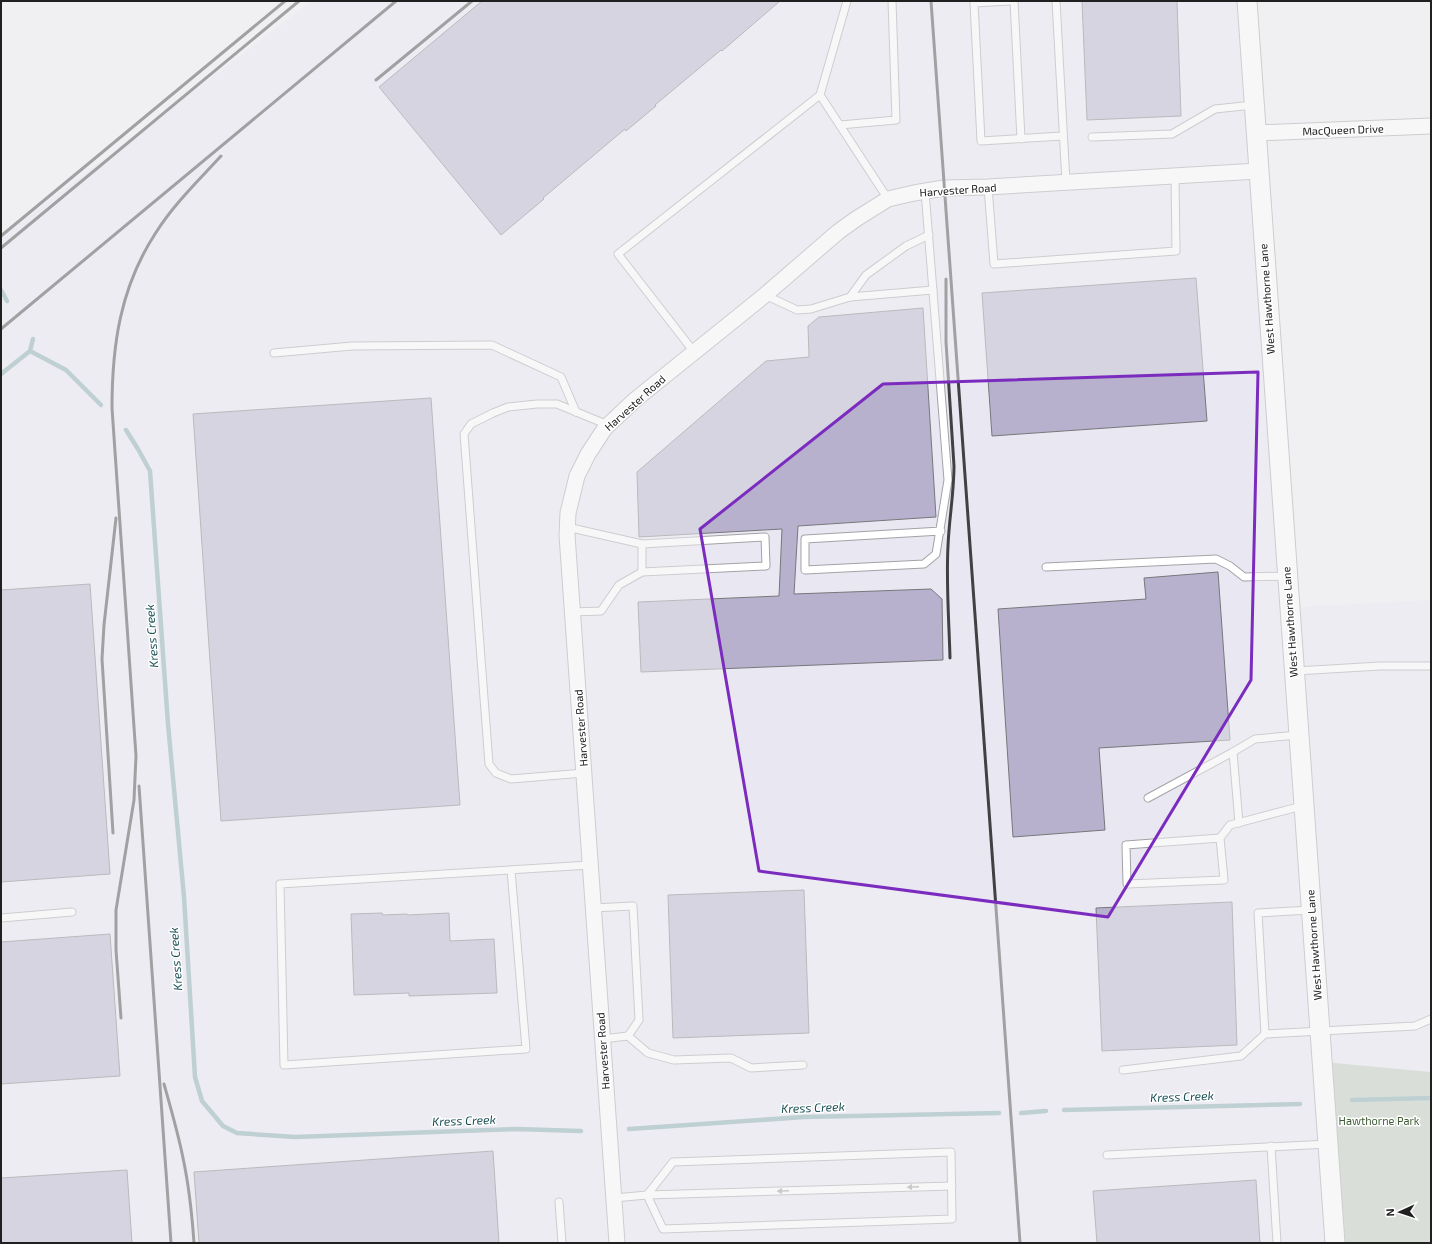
<svg xmlns="http://www.w3.org/2000/svg" width="1432" height="1244" viewBox="0 0 1432 1244" font-family="'Exo 2',sans-serif">
	<style>
		.built { fill: #e9e7f2 }
		.green { fill: #bdcbb8 }
		.lines { fill: none; stroke-linecap: round; stroke-linejoin: round }
		.stream { stroke: #83a8ab; stroke-width: 4.5 }
		.building { fill: #b7b1cd; stroke: #78777b }
		.service-casing { stroke: #a3a3a6; stroke-width: 9 }
		.minor-casing { stroke: #a3a3a6; stroke-width: 17 }
		.tertiary-casing { stroke: #a3a3a6; stroke-width: 21 }
		.service { stroke: #fff; stroke-width: 7 }
		.minor { stroke: #fff; stroke-width: 15 }
		.tertiary { stroke: #fff; stroke-width: 19 }
		.rail { stroke: #414143; stroke-width: 3 }
		.oneway { fill: #9b9b9b }
		.marked { fill: none; stroke: #7b2cbf; stroke-width: 3; stroke-linejoin: round }
		.labels { text-anchor: middle; stroke-width: 3; stroke-linejoin: round; paint-order: stroke }
		.street-label { font-size: 11px; fill: #202021; stroke: #fff }
		.park-label { font-size: 11px; fill: #3e5b34; stroke: #fff }
		.water-label { font-size: 12px; font-style: italic; fill: #184f54; stroke: #fff }
	</style>
	<rect width="100%" height="100%" fill="#f0f0f3"/>
	<polygon class="built" points="312,1 1252,1 1296,607 1431,600 1431,1072 1337,1243 1,1243 1,237"/>
	<polygon class="green" points="1324,1062 1431,1072 1431,1243 1335,1243"/>
	<g class="lines">
		<g class="stream">
			<polyline points="1,290 7,301"/>
			<polyline points="30,351 66,370 101,405"/>
			<polyline points="30,351 33,339"/>
			<polyline points="1,374 30,351"/>
			<polyline points="126,430 138,449 150,471 168,724 184,897 195,1077 202,1101 223,1126 237,1133 295,1137 516,1129 581,1131"/>
			<polyline points="1352,1100 1431,1098"/>
			<polyline points="1064,1110 1300,1104"/>
			<polyline points="1021,1113 1046,1111"/>
			<polyline points="629,1129 804,1117 999,1113"/>
		</g>
	</g>
	<g class="building">
		<polygon points="482,1 780,1 722,51 721,50 655,105 656,106 626,131 625,129 543,198 544,199 501,235 379,87"/>
		<polygon points="1082,1 1177,1 1181,116 1087,120"/>
		<polygon points="1196,278 1207,421 992,436 982,293"/>
		<polygon points="923,308 936,517 798,526 794,594 931,589 942,599 943,660 641,672 638,602 779,596 782,529 639,537 637,472 766,361 809,357 808,326 819,317"/>
		<polygon points="431,398 460,805 221,821 193,414"/>
		<polygon points="1218,572 1230,740 1099,748 1105,830 1013,837 998,609 1146,599 1144,578"/>
		<polygon points="90,584 110,874 1,882 1,590"/>
		<polygon points="804,890 809,1033 673,1038 668,895"/>
		<polygon points="1232,902 1237,1045 1102,1051 1096,908"/>
		<polygon points="382,913 383,915 407,914 408,915 449,913 450,941 494,939 497,993 409,996 409,993 354,995 351,914"/>
		<polygon points="110,934 120,1076 1,1084 1,942"/>
		<polygon points="493,1151 499,1243 199,1243 194,1172"/>
		<polygon points="127,1170 132,1243 1,1243 1,1178"/>
		<polygon points="1256,1180 1260,1243 1097,1243 1093,1191"/>
	</g>
	<g class="lines">
		<defs>
			<g id="service">
				<polyline points="1010,1 974,3 981,141 1063,136"/>
				<polyline points="1014,1 1021,139"/>
				<polyline points="1056,1 1066,182"/>
				<polyline points="820,95 847,1"/>
				<polyline points="840,125 896,120 892,1"/>
				<polyline points="1092,137 1172,134 1215,109 1253,105"/>
				<polyline points="988,187 994,264 1176,251 1175,176"/>
				<polyline points="925,191 948,480 936,554 924,564 805,570 805,539 941,531"/>
				<polyline points="765,295 797,310 811,309 850,297 933,290"/>
				<polyline points="850,297 866,275 906,246 929,235"/>
				<polyline points="694,352 618,254 820,95 888,199"/>
				<polyline points="274,353 352,346 492,345 561,377 576,412"/>
				<polyline points="567,527 642,544 765,537 766,566 642,572 619,585 601,611 572,612"/>
				<polyline points="642,544 642,572"/>
				<polyline points="1046,567 1216,559 1230,566 1244,577 1287,576"/>
				<polyline points="1296,671 1380,666 1431,666"/>
				<polyline points="1233,752 1239,823"/>
				<polyline points="584,773 511,779 496,773 489,764 464,434 471,424 493,413 508,407 537,404 557,404 608,425"/>
				<polyline points="1148,798 1233,752 1255,739 1298,735"/>
				<polyline points="1220,838 1126,845 1127,884 1224,880 1220,838 1230,825 1302,806"/>
				<polyline points="511,870 526,1049 284,1065 280,884 590,865"/>
				<polyline points="593,908 633,906 639,1020 628,1036"/>
				<polyline points="1,918 72,912"/>
				<polyline points="1265,1034 1415,1026 1431,1019"/>
				<polyline points="602,1039 628,1036 648,1053 674,1060 731,1058 751,1068 803,1065"/>
				<polyline points="1123,1070 1241,1056 1265,1034 1258,913 1311,910"/>
				<polyline points="1271,1146 1277,1243"/>
				<polygon points="951,1152 952,1219 663,1229 647,1195 673,1162"/>
				<polyline points="1107,1155 1328,1144"/>
				<polyline points="614,1198 647,1195 952,1186"/>
				<polyline points="559,1202 562,1243"/>
			</g>
			<g id="minor">
				<polyline points="1256,133 1431,126"/>
				<polyline points="617,1243 567,535 568,513 577,476 588,454 605,428 636,399 765,295 838,232 856,219 888,199 914,193 944,188 988,187 1258,171"/>
			</g>
			<polyline id="tertiary" points="1247,1 1335,1243"/>
		</defs>
		<use href="#service" class="service-casing"/>
		<use href="#minor" class="minor-casing"/>
		<use href="#tertiary" class="tertiary-casing"/>
		<use href="#service" class="service"/>
		<use href="#minor" class="minor"/>
		<use href="#tertiary" class="tertiary"/>
		<g class="rail">
			<polyline points="931,1 1020,1243"/>
			<polyline points="376,80 472,1"/>
			<polyline points="1,236 285,1"/>
			<polyline points="1,248 299,1"/>
			<path d="M946,279V342L954,466C954,493 949,519 948,546C946,583 949,620 950,658"/>
			<polyline points="1,329 396,1"/>
			<polyline points="139,786 171,1243"/>
			<polyline points="113,833 102,659 104,625 116,518"/>
			<path d="M121,1018L116,950V910L134,800L136,756L112,408C112,346 120,288 155,234C173,205 198,181 221,156"/>
			<path d="M164,1084C171,1109 178,1133 183,1158C189,1186 192,1214 194,1243"/>
		</g>
	</g>
	<defs><path id="oneway-solid" d="M-6-.8H1V-3.2L6.5 0L1 3.2V.8H-6Z"/></defs>
	<g class="oneway">
		<use href="#oneway-solid" transform="translate(913 1187) rotate(178)"/>
		<use href="#oneway-solid" transform="translate(783 1191) rotate(178)"/>
	</g>
	<path d="M0 0H1432V1244H0ZM1258,372L1251,680L1108,917L759,871L700,529L883,384Z" fill="#f0f0f3" fill-opacity=".55" fill-rule="evenodd"/>
	<path class="marked" d="M1258,372L1251,680L1108,917L759,871L700,529L883,384Z"/>
	<g class="labels">
		<g class="street-label">
			<text transform="translate(1343 130) rotate(-2)" y="4">MacQueen Drive</text>
			<text transform="translate(958 190) rotate(-4)" y="4">Harvester Road</text>
			<text transform="translate(1267 299) rotate(-94)" y="4">West Hawthorne Lane</text>
			<text transform="translate(635 403) rotate(-42)" y="4">Harvester Road</text>
			<text transform="translate(1290 622) rotate(-94)" y="4">West Hawthorne Lane</text>
			<text transform="translate(581 728) rotate(-94)" y="4">Harvester Road</text>
			<text transform="translate(1314 945) rotate(-94)" y="4">West Hawthorne Lane</text>
			<text transform="translate(603 1051) rotate(-94)" y="4">Harvester Road</text>
		</g>
		<g class="park-label">
			<text x="1379" y="1125">Hawthorne Park</text>
		</g>
		<g class="water-label">
			<text transform="translate(152 636) rotate(-94)" y="4">Kress Creek</text>
			<text transform="translate(176 959) rotate(-94)" y="4">Kress Creek</text>
			<text transform="translate(1182 1097) rotate(-2)" y="4">Kress Creek</text>
			<text transform="translate(813 1108) rotate(-2)" y="4">Kress Creek</text>
			<text transform="translate(464 1121) rotate(-2)" y="4">Kress Creek</text>
		</g>
	</g>
	<rect width="1432" height="1244" fill="none" stroke="#202021" stroke-width="4"/>
	<g transform="translate(1400 1212) rotate(267)" stroke="#ffffff" stroke-width="3" paint-order="stroke">
	<path d="M0-3L7 15L0 10L-7 15Z" fill="#202021"/>
	<text y="-6" font-size="11" font-weight="bold" text-anchor="middle" fill="#202021">N</text>
	</g>
</svg>
